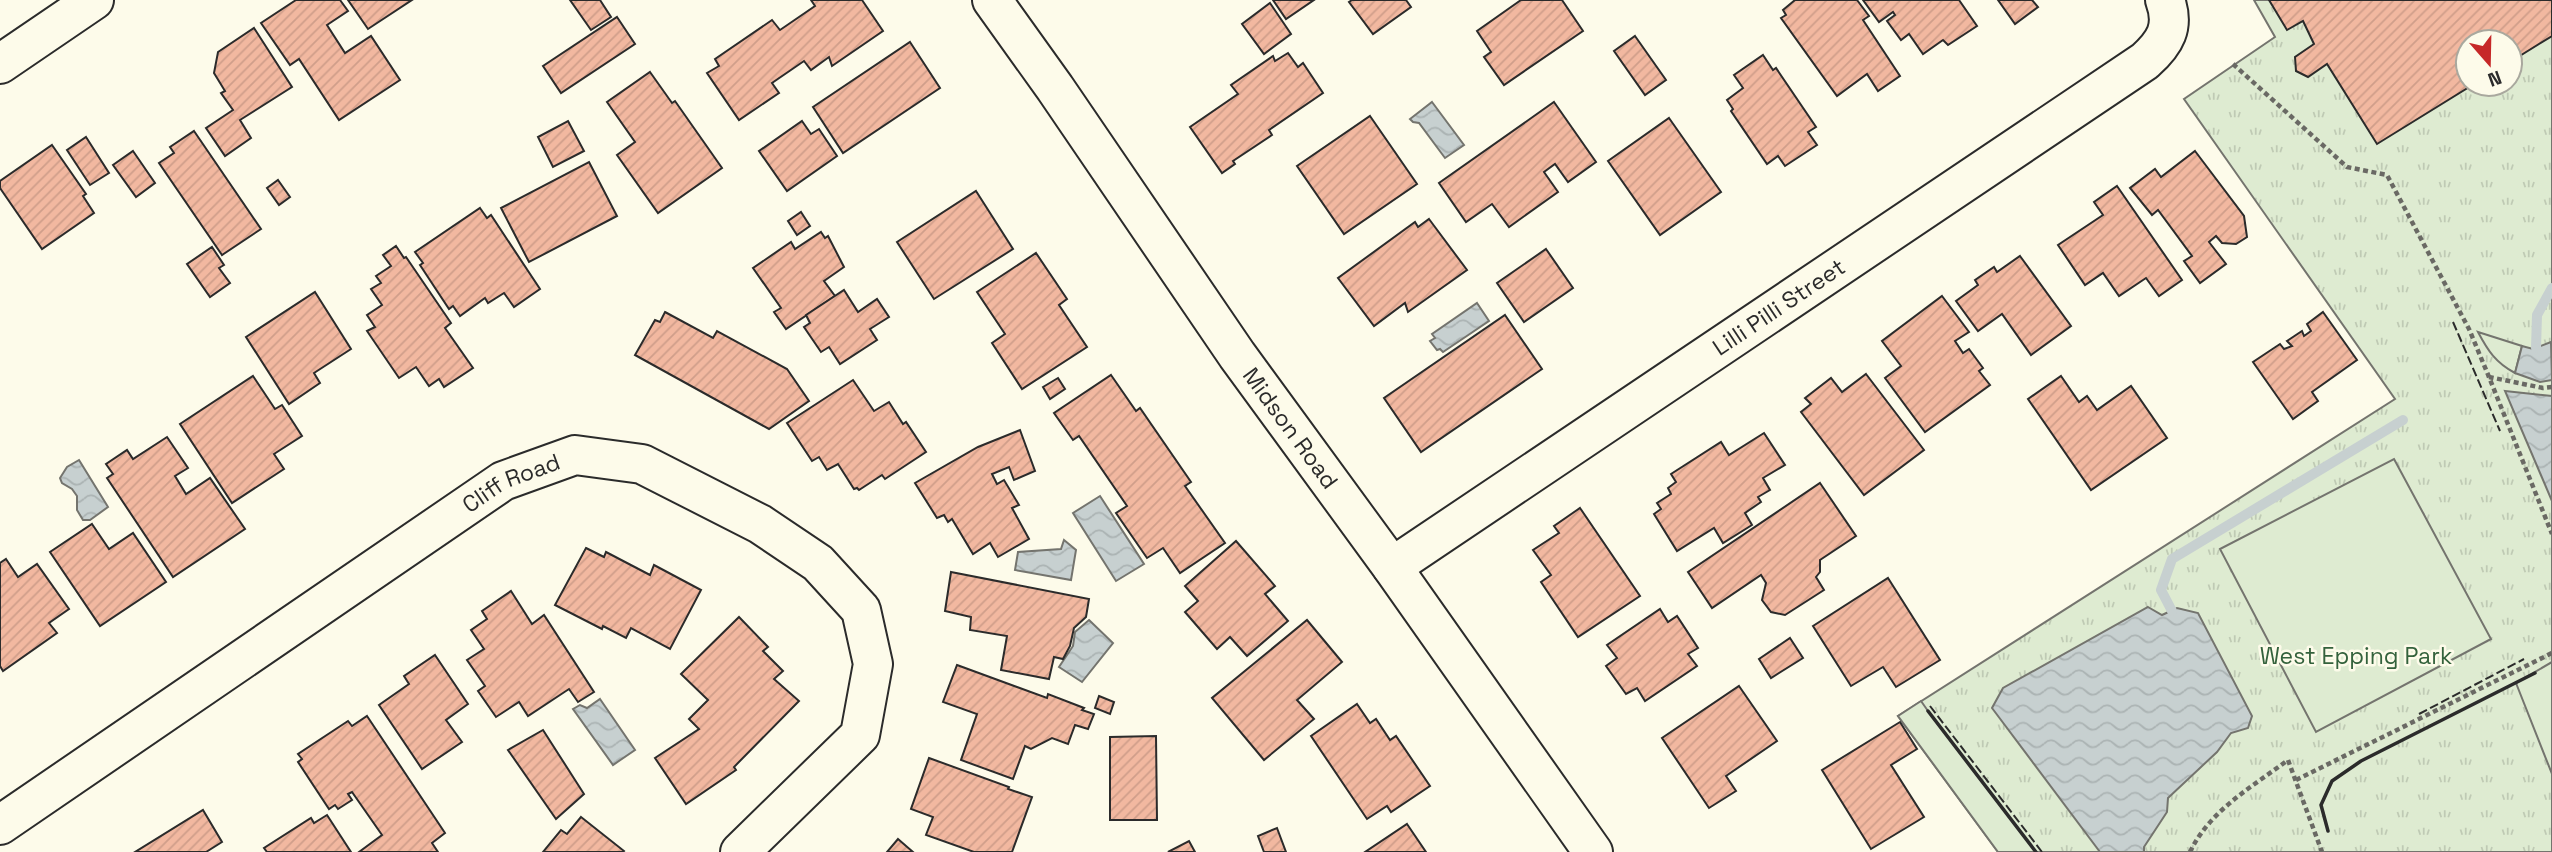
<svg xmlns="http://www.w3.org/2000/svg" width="2552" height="852" viewBox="0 0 2552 852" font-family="'Space Grotesk',sans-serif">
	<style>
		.park { fill: url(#park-tufts); stroke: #74746e; stroke-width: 2; fill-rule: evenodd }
		.garden { fill: #deebd1; stroke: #74746e; stroke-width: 2 }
		.water { fill: url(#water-waves); stroke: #74746e; stroke-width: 2 }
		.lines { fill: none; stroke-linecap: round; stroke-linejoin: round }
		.stream { stroke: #c7d0d0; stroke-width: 10 }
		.building { fill: url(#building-hatch); stroke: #2b2b2b; stroke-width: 2 }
		.minor-casing { stroke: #2b2b2b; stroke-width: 42 }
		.major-casing { stroke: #2b2b2b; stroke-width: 42 }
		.path { stroke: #6a6964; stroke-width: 4.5; stroke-dasharray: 5 3.5; stroke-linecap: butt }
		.minor { stroke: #fdfbea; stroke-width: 38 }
		.major { stroke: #fdfbea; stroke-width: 38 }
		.fence { stroke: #2b2b2b; stroke-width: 2; stroke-dasharray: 9 3.5; stroke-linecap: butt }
		.wall { stroke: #2b2b2b; stroke-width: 3.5 }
		.labels { text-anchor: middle; stroke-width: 5; stroke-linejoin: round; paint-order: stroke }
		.street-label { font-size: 23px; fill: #2b2b2b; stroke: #fdfbea }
		.park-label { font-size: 23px; fill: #34623c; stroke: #fdfbea }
	</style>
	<defs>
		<pattern id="park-tufts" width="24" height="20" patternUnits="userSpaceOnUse" patternTransform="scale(1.75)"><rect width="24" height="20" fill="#deebd1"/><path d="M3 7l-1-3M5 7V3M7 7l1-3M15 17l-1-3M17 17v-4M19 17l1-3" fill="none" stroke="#bfcab4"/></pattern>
		<pattern id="water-waves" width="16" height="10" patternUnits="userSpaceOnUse" patternTransform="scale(1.75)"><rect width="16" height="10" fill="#c7d0d0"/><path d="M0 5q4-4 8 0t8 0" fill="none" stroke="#abb3b3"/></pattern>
		<pattern id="building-hatch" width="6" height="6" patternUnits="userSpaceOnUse" patternTransform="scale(1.75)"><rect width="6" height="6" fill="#f2b8a0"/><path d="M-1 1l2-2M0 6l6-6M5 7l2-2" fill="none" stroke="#d09e8a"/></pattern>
	</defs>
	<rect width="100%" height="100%" fill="#fdfbea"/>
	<path class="park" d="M2254,0H2552V852H1998L1898,716L2395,399L2184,99L2275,37ZM2468,42H2510V84H2468Z"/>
	<g class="garden">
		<path d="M2478,332L2522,346L2515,373C2496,363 2488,351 2478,332Z"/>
		<polygon points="2394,459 2491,639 2316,732 2220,549"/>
		<polygon points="2552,662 2552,774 2516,683"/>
		<polygon points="1921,701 1928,711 2036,852 1998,852 1898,716"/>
	</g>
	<g class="water">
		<polygon points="1432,102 1464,145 1445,158 1419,123 1413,122 1410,119"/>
		<polygon points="1477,303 1489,321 1443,352 1440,349 1437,350 1430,341 1435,338 1432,334"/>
		<polygon points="2551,342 2552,380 2540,382 2515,373 2522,346 2533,349"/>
		<polygon points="2505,391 2552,396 2552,501"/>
		<polygon points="79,460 108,507 90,520 83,520 77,510 77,496 72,489 62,483 60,478 67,467"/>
		<polygon points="1100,496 1144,564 1116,581 1073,513"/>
		<polygon points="1064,540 1076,550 1071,580 1015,570 1018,552 1061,549"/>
		<polygon points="2148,607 2162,615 2177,608 2198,613 2252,716 2248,728 2231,733 2217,752 2168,798 2167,812 2144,847 2144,852 2100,852 1992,708 2003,688"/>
		<polygon points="1089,620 1113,643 1082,682 1059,667 1073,646 1075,632"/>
		<polygon points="600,699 635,750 613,765 573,709 580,705 587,708"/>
	</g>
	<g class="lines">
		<g class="stream">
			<polyline points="2536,348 2537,315 2552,288"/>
			<polyline points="2172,611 2161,590 2172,559 2403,420"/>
		</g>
	</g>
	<g class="building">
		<polygon points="296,0 340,0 348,11 327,25 345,53 371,36 400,80 339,120 299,59 290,65 261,23"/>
		<polygon points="348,0 412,0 368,29"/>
		<polygon points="570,0 600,0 611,17 591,30"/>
		<polygon points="811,0 862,0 883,31 832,66 829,57 811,70 804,61 772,83 779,93 739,120 707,73 719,66 715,59 772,20 780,30 815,6"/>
		<polygon points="1273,0 1314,0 1286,19"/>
		<polygon points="1352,0 1406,0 1411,7 1373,34 1349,2"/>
		<polygon points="1521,0 1562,0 1583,31 1504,85 1484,57 1491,52 1477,31"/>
		<polygon points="1795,0 1857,0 1869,16 1863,20 1900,76 1878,91 1867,74 1837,96 1781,18 1786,15 1783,10"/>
		<polygon points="1863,0 1959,0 1977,26 1948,45 1943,40 1923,54 1909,34 1901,40 1887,21 1895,15 1893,12 1879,22"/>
		<polygon points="1998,0 2032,0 2038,7 2015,24"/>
		<polygon points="2269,0 2552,0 2552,36 2510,62 2510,42 2468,42 2468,84 2474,84 2377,144 2327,64 2308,77 2296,71 2295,57 2314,44 2303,21 2287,30"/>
		<polygon points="1270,3 1291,34 1264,54 1242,24"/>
		<polygon points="617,17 635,44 561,93 543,66"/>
		<polygon points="254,28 292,87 240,120 251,138 225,156 206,128 233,110 221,93 225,91 214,73 218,52"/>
		<polygon points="1635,36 1666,80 1645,95 1614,51"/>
		<polygon points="910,42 940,88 843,153 813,107"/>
		<polygon points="1288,53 1298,67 1303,63 1323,93 1269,130 1272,135 1233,161 1235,164 1222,173 1190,127 1238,94 1231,85 1273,56 1275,61"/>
		<polygon points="1763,55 1773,70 1776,68 1816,127 1808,132 1817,145 1785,166 1778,156 1767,164 1731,111 1733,109 1727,100 1743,88 1734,75"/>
		<polygon points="650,72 672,103 675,101 722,168 658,213 617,155 635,142 607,102"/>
		<polygon points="1554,102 1596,162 1568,182 1555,164 1544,172 1558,192 1509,227 1492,204 1466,222 1439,183"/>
		<polygon points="1370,116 1417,184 1344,234 1297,166"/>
		<polygon points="1669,118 1721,192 1660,235 1608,161"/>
		<polygon points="568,121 584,151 553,167 538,137"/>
		<polygon points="802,121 811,134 819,129 837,156 787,191 759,151"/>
		<polygon points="194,131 261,229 222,255 159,163 174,153 170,147"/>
		<polygon points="86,137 109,173 90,185 67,150"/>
		<polygon points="52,145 86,194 83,196 94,213 42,249 0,188 0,181"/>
		<polygon points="133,151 155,183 136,197 113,165"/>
		<polygon points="2195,151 2244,216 2247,237 2236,244 2222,243 2216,236 2209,242 2226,264 2200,283 2184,261 2192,256 2158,210 2152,215 2130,188 2155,169 2161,177"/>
		<polygon points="589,162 617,216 529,262 501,208"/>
		<polygon points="278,180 290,197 279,205 267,188"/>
		<polygon points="2117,186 2182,280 2159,296 2146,278 2119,296 2103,273 2085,285 2058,245 2103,215 2094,202"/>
		<polygon points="976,191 1013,249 934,299 897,242"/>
		<polygon points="480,208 487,218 491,215 540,289 514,307 504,293 488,303 485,298 460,316 453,306 449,309 420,265 423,263 415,252"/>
		<polygon points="801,212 810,226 797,235 788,221"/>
		<polygon points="1429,219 1467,270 1408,312 1405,303 1374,326 1338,278 1415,222 1418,227"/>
		<polygon points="821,232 825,238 828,236 844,267 824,281 835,296 786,329 774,312 781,308 753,268 791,242 795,249"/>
		<polygon points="396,246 404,258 406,257 451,323 445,328 473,368 444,387 439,379 429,386 416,367 399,378 367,331 375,327 367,315 382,305 371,289 381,283 376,276 391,266 383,255"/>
		<polygon points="212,247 224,265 219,268 230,283 210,297 187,264"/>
		<polygon points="1546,249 1573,288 1524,322 1497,283"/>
		<polygon points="1036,253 1067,299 1059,305 1087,347 1022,389 992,343 1005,334 977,292"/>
		<polygon points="2020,256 2071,326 2031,355 2002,314 1978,331 1956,301 1978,285 1975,280 1994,267 1997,272"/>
		<polygon points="844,290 858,312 877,299 889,317 870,329 877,340 840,364 829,347 821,352 804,327 810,323 806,315"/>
		<polygon points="315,292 351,349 314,373 320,383 289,404 246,337"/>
		<polygon points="1942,296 1969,332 1955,341 1963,353 1969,349 1983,368 1979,371 1990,385 1925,432 1885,378 1901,366 1882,341"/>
		<polygon points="665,312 713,338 717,331 787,369 809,401 769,429 635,355 655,320 660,322"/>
		<polygon points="2323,312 2357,360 2312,392 2318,401 2293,419 2253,362 2280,344 2284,349 2292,346 2287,341 2302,331 2304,336 2311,331 2307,324"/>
		<polygon points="1505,315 1542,369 1421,452 1384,398"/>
		<polygon points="1866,374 1924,450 1864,495 1801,412 1811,404 1805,398 1831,378 1842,392"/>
		<polygon points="1111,375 1136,411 1140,408 1191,482 1185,486 1225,543 1180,573 1163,548 1147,558 1116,513 1127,506 1079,436 1073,440 1054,413"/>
		<polygon points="253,376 275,409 282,405 302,436 274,454 284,469 232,503 180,424"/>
		<polygon points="2061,376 2079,402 2087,396 2097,410 2131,386 2167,438 2091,490 2028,399"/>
		<polygon points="1058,378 1065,389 1050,399 1043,387"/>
		<polygon points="853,380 874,411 889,402 903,424 906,422 926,452 885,479 882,475 859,490 857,488 854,489 838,464 827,470 819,457 812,461 787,423"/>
		<polygon points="1020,430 1035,471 1014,480 1009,467 992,474 997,484 1004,480 1019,505 1012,508 1029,539 998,557 990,543 973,554 952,519 948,522 944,515 937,518 915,483 978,447"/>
		<polygon points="1764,433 1785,465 1763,478 1770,490 1758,497 1761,502 1745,513 1752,525 1723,543 1714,528 1677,551 1654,514 1661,509 1657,503 1671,494 1668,488 1676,482 1671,474 1721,442 1729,455"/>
		<polygon points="167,437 188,468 175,476 186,494 210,478 245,529 173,577 107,478 113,474 106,464 127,450 133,459"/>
		<polygon points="1820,483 1856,536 1820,560 1820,572 1816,577 1824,590 1785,615 1771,612 1762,600 1766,583 1761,575 1712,608 1688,572"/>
		<polygon points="1580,508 1640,596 1578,637 1541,582 1551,575 1533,550 1559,533 1554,526"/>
		<polygon points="92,524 109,549 133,533 166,582 100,626 50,552"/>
		<polygon points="1236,541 1275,586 1265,594 1288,621 1247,656 1230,637 1217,649 1185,612 1198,601 1185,586"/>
		<polygon points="586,548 604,557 606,552 650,575 654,565 701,590 670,649 631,628 626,638 603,626 602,629 555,605"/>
		<polygon points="6,559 18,577 37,564 69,609 49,623 57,633 3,671 0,666 0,563"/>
		<polygon points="951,572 1089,599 1086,617 1074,628 1070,646 1063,659 1054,657 1049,679 1001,670 1007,636 970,630 971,617 945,611"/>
		<polygon points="1888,578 1940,660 1896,687 1883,667 1851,686 1813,626"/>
		<polygon points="511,591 532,624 544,615 594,692 578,702 569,689 528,716 519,702 496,717 478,691 485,686 467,660 484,649 471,630 487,619 482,611"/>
		<polygon points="1660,609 1668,622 1677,616 1698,648 1688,654 1697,666 1645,701 1637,688 1626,694 1606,666 1617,658 1607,645"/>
		<polygon points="739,617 768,647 763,651 783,671 774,679 799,701 734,767 736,770 686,804 655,758 699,729 689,719 708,700 681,674"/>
		<polygon points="1307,620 1342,662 1297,700 1314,719 1264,760 1212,698"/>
		<polygon points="1790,638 1803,658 1771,678 1759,659"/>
		<polygon points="435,655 468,704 446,720 462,742 422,769 379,705 409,684 404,676"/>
		<polygon points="957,665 1047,698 1048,694 1084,708 1082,710 1094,714 1088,729 1075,725 1068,744 1052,738 1031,749 1025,746 1013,779 961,760 977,714 943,702"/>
		<polygon points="1739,686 1777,741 1726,776 1736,791 1709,808 1662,738"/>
		<polygon points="1099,696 1114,702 1110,714 1095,708"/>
		<polygon points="1357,704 1370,723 1376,719 1390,740 1396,736 1430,786 1391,812 1387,806 1367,819 1311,736"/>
		<polygon points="367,716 445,833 432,843 438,852 359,852 382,835 352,792 348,794 352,800 338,809 335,805 329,809 298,762 302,759 298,754 348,721 352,726"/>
		<polygon points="1900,722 1917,749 1891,765 1924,817 1871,849 1822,770"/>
		<polygon points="543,730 584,794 556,819 508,750"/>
		<polygon points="1156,736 1157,820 1110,820 1110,737"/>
		<polygon points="929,758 1009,787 1008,789 1032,797 1012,852 974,852 926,835 933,817 911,809"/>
		<polygon points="203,810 222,842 206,852 135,852"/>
		<polygon points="327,815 351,852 267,852 264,848 311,818 314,823"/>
		<polygon points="581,817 624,851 623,852 543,852 561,830 567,834"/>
		<polygon points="1407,824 1426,852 1365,852"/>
		<polygon points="1277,828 1286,852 1264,852 1258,836"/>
		<polygon points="898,839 913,852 887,852"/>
		<polygon points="1189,841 1195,852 1168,852"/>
	</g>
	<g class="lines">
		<defs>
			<g id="minor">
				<path id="s1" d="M992,0L1055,88L1237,355L1392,567L1593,852"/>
				<path id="s2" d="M1392,567L2145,61C2165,43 2175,27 2165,0"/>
				<path id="s3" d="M0,825L503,481L575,455L642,464L760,524L818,563L861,610L873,664L860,735L740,852"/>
			</g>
			<polyline id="major" points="0,64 94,0"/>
		</defs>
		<use href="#minor" class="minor-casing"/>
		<use href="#major" class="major-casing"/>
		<g class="path">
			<polyline points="2233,64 2347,167 2387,175 2469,329 2489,377"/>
			<polyline points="2552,387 2543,388 2489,377 2552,534"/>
			<polyline points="2296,780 2552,653"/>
			<path d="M2190,852C2210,810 2252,787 2288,760L2322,852"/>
		</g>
		<use href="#minor" class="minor"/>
		<use href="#major" class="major"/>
		<g class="fence">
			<polyline points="2453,322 2500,431"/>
			<polyline points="1930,706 2042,852"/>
			<polyline points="2419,714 2524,659"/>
		</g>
		<g class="wall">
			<polyline points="1928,711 2036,852"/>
			<polyline points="2328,831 2321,805 2332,781 2361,761 2535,673"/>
		</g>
	</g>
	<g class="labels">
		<g class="street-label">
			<text dy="8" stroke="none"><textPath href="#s2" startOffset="466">Lilli Pilli Street</textPath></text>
			<text dy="8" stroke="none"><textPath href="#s1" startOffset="522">Midson Road</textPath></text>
			<text dy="8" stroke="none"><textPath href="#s3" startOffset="616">Cliff Road</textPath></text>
		</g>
		<g class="park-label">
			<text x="2356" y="664">West Epping Park</text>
		</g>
	</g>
	<g transform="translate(2489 63) rotate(160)"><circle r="33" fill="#fdfbea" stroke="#a9a89e" stroke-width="2"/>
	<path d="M0-5L12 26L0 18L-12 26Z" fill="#c62828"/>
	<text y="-10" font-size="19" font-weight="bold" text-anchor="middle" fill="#2b2b2b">N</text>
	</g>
</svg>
